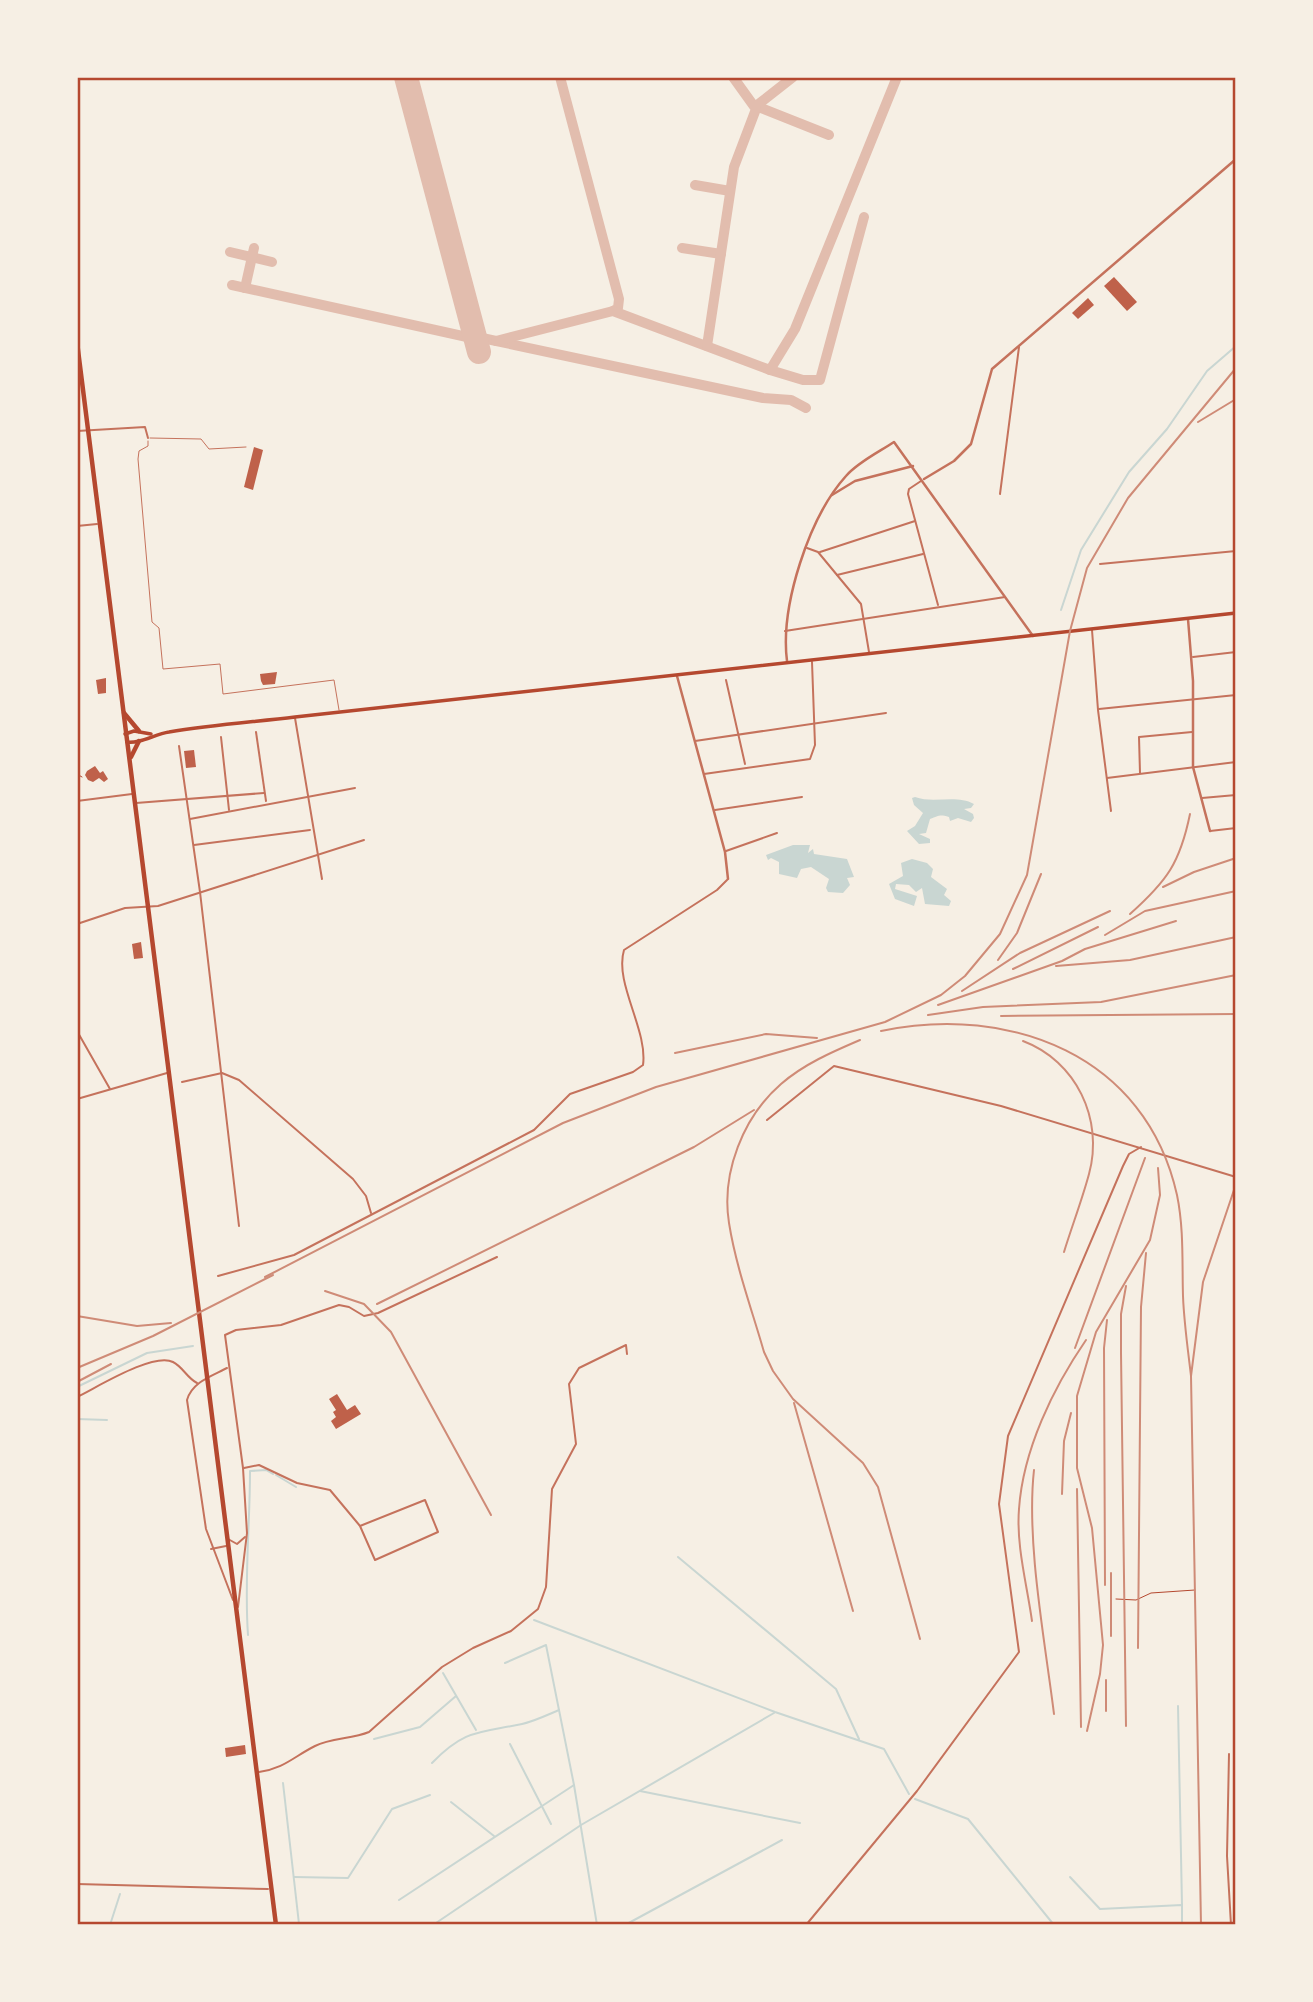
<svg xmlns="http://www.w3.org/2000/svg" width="1313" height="2002" viewBox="0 0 1313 2002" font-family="'Alegreya Sans',sans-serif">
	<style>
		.water { fill: #c9d6d2 }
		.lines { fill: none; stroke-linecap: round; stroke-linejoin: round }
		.stream { stroke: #c9d6d2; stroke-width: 2 }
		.taxiway { stroke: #e2bdae; stroke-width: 10 }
		.runway { stroke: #e2bdae; stroke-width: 24 }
		.building { fill: #bf614a }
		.path { stroke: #b5482f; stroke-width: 1 }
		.service { stroke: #c5725c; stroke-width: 1 }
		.minor { stroke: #c5725c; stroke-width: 2 }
		.tertiary { stroke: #c5725c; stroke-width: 2.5 }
		.primary { stroke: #b5482f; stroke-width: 3.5 }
		.trunk { stroke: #b5482f; stroke-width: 4.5 }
		.rail { stroke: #cf8b77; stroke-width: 2 }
		.neatline { fill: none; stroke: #b5482f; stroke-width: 2.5 }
	</style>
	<rect width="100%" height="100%" fill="#f6efe4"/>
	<g class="water">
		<path d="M915,797C934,804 956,794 974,804L971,808L964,809L973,814L974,818L971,822L958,818L950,821L949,817C939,814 939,816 930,819L926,833L919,834L930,839V843L919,844L907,831L915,826L923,813L914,805L912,798Z"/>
		<polygon points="793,845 810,845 808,853 813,849 814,854 847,859 854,877 847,878 850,885 843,893 828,892 826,888 829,879 811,867 801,869 797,878 779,874 779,862 771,858 768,860 766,855"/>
		<polygon points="912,859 927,863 933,869 931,877 947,889 944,895 951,901 949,906 925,904 922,888 916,892 909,885 896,884 895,889 917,896 914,906 895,899 889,884 903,876 901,863"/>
	</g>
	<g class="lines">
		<g class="stream">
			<polyline points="1061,610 1081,550 1129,472 1167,429 1207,371 1236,346"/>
			<polyline points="79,1386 147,1353 193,1346"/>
			<polyline points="77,1419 107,1420"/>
			<polyline points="276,1475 296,1487"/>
			<polyline points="678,1557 836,1689 859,1739"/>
			<polyline points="534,1620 775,1712 884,1749 909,1794"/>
			<path d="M248,1635C244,1580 250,1526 250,1471L266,1470L273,1474"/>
			<polyline points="505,1663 546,1645 574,1785 597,1925"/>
			<polyline points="443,1673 476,1730"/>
			<polyline points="1178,1706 1182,1905"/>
			<polyline points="374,1739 420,1727 456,1696"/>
			<polyline points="510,1744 551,1824"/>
			<path d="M432,1763C465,1729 479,1733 522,1724C535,1721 547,1715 559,1710"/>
			<polyline points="283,1783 299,1924"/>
			<polyline points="640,1791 800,1823"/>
			<polyline points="915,1799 968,1819 1054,1925"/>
			<polyline points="451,1802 494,1836"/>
			<polyline points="294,1877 348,1878 392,1809 430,1795"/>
			<polyline points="1070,1877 1100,1909 1182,1905 1182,1925"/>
			<polyline points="399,1900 574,1785"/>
			<polyline points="110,1925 120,1894"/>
			<polyline points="433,1925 581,1825 774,1713"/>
			<polyline points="625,1925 782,1840"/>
			<polyline points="773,1925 774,1923"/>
		</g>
		<g class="taxiway">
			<polyline points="560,77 619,299 618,308 613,311"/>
			<polyline points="756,106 829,135"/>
			<polyline points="756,106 793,77"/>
			<polyline points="695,185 730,191"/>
			<polyline points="682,248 721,254"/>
			<polyline points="230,252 272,262"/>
			<polyline points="232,285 476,339"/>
			<polyline points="245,288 254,248"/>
			<polyline points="473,329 482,338 763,398 791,400 806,408"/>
			<polyline points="496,341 613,311 770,370 803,380 820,380 864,217"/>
			<polyline points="707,346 734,167 756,109 733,77"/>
			<polyline points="770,370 795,329 897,77"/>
		</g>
		<polyline class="runway" points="406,77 479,352"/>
	</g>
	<g class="building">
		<polygon points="1114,277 1137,302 1127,311 1104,286"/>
		<polygon points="1088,298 1094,305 1078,319 1072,313"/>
		<polygon points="254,447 263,450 253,490 244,487"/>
		<polygon points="277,672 275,684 263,685 261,681 260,674"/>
		<polygon points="106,678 106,693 98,694 96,680"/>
		<polygon points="194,750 196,767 186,768 184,751"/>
		<polygon points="95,766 100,773 103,771 108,779 104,782 99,778 93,782 88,780 85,775 87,771"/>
		<polygon points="141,942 143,958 134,959 132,944"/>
		<polygon points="337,1394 347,1410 355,1405 361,1414 336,1429 331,1421 336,1417 333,1412 336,1410 329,1399"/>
		<polygon points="245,1745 246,1754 226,1757 225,1748"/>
	</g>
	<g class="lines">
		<g class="path">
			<polyline points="77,774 82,777"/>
			<polyline points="1116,1599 1136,1600 1151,1593 1195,1590"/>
		</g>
		<g class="service">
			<polyline points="150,438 201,439 209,449 246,447"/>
			<polyline points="148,441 148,446 139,451 138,459 152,622 159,628 163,669 220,664 223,694 334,680 339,710"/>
		</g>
		<g class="minor">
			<polyline points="77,431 145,427 148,438"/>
			<polyline points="921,481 909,489 908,494 938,605"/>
			<polyline points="1000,494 1019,347"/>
			<polyline points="77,526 97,524"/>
			<polyline points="807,548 818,552 861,604 869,652"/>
			<polyline points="820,552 915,521"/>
			<polyline points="1100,564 1236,551"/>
			<polyline points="837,575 923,554"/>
			<polyline points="1092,630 1098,710 1111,811"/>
			<polyline points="785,631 1005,597"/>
			<polyline points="1193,657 1236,652"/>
			<polyline points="726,680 745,764"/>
			<polyline points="1099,709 1236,695"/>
			<polyline points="295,718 322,879"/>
			<polyline points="256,732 266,801"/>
			<polyline points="221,737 229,810"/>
			<polyline points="695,741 886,713"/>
			<polyline points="179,746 200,892 239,1226"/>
			<polyline points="1140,773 1139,737 1192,732"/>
			<polyline points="704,774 810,759 815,745 812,662"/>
			<polyline points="1107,778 1236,762"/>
			<polyline points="1202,798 1236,795"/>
			<polyline points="77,801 132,794"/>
			<polyline points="136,803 264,793"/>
			<polyline points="715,810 802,797"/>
			<polyline points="190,819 355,788"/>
			<polyline points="1210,831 1236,828"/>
			<polyline points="194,845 310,830"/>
			<polyline points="726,851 777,833"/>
			<polyline points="77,924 125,908 158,906 364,840"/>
			<polyline points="77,1031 110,1089"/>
			<polyline points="182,1082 222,1073 239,1080 353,1179 366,1196 371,1213"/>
			<polyline points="77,1099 167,1073"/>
			<polyline points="767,1120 834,1066 1001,1106 1236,1177"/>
			<path d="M218,1276L294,1255L534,1130L570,1094L633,1072L643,1065C648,1030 614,983 624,950L717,890L727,880"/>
			<path d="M227,1368C212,1376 192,1382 187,1400L206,1529L233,1600"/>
			<path d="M77,1397C96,1388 153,1352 173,1362C183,1367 187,1378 197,1383"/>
			<polyline points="244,1468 259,1465 297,1483 330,1490 360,1526 375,1560 438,1532 425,1500 360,1526"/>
			<polyline points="228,1539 237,1544 245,1537"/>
			<polyline points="211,1549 226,1546"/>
			<polyline points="238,1607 247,1533 243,1468 225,1335 236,1330 281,1325 339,1305 349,1307 364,1316 378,1313 497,1257"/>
			<polyline points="1229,1754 1227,1856 1231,1925"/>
			<path d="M259,1772C285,1768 293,1757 315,1746C331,1738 352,1739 369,1732L442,1667L473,1648L511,1631L538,1609L546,1587L552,1489L576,1444L569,1384L579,1368L626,1345L627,1354"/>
			<polyline points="77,1884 268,1889"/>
			<polyline points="806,1925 917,1791 1019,1652 999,1504 1008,1436 1123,1166 1129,1154 1141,1147"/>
		</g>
		<g class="tertiary">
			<polyline points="924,479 954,461 971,444 992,369 1236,159"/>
			<polyline points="832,495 855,481 913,466"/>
			<polyline points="1188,619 1193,681 1193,767 1210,831"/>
			<path d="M787,661C780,606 809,517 846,476C858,462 879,452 894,442L1033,636"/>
			<polyline points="677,676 725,852 728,879"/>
		</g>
		<g class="primary">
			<polyline points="125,734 134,731 151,734"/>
			<path d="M127,742C140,744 155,734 169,732C211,725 253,722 295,717L1236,613"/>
		</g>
		<g class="trunk">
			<polyline points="77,342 276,1925"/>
			<polyline points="124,713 139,731"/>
			<polyline points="131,757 139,741"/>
		</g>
		<g class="rail">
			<polyline points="1198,422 1236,399"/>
			<polyline points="1163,887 1194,872 1236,858"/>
			<path d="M1130,914C1167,881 1180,863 1190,814"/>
			<polyline points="1105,935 1145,911 1236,891"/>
			<polyline points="998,960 1017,933 1041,874"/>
			<polyline points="1056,966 1130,960 1236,937"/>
			<polyline points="1013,969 1098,927"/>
			<polyline points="962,991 1020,953 1110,911"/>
			<polyline points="938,1005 1062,961 1085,949 1176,921"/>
			<polyline points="928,1015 983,1007 1101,1002 1236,975"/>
			<polyline points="1001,1016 1236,1014"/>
			<path d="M881,1031C1010,1004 1146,1055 1177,1195C1184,1229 1182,1263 1183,1296C1184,1323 1188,1350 1191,1376"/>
			<path d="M860,1040C832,1052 804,1064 781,1084C743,1117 721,1173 729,1223C736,1267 752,1310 764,1352L773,1371L793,1399L863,1463L878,1487L920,1639"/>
			<path d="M1023,1041C1076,1061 1104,1119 1089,1174C1082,1200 1072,1226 1064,1252"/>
			<polyline points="675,1053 766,1034 817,1038"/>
			<polyline points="265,1277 563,1123 656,1087 885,1022 941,995 965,976 1000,934 1027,875 1070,631 1087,568 1128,498 1236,368"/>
			<polyline points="325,1291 364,1304 391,1332 491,1515"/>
			<polyline points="377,1304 694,1147 754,1110"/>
			<polyline points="77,1316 137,1326 171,1323"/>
			<polyline points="1075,1348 1145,1158"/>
			<polyline points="77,1368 153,1336 273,1275"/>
			<polyline points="77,1382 111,1364"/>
			<polyline points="794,1403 853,1611"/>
			<path d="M1034,1470C1026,1542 1045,1641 1054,1714"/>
			<polyline points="1077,1489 1081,1727"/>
			<polyline points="1062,1494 1064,1441 1071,1413"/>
			<polyline points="1111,1573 1111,1636"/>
			<polyline points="1105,1585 1104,1348 1107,1320"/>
			<path d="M1032,1621C1027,1585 1016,1545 1019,1509C1023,1450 1053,1388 1086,1340"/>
			<polyline points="1138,1648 1141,1307 1146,1253"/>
			<polyline points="1106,1711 1106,1680"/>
			<polyline points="1126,1726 1121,1353 1121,1314 1126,1286"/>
			<polyline points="1087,1731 1100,1674 1103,1645 1092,1528 1077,1468 1077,1396 1096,1332 1150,1240 1160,1195 1158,1168"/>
			<polyline points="1201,1925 1191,1376 1203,1282 1236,1184"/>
		</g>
	</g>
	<rect width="1313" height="2002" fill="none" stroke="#f6efe4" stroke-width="158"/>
	<rect x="79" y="79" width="1155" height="1844" class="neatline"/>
</svg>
